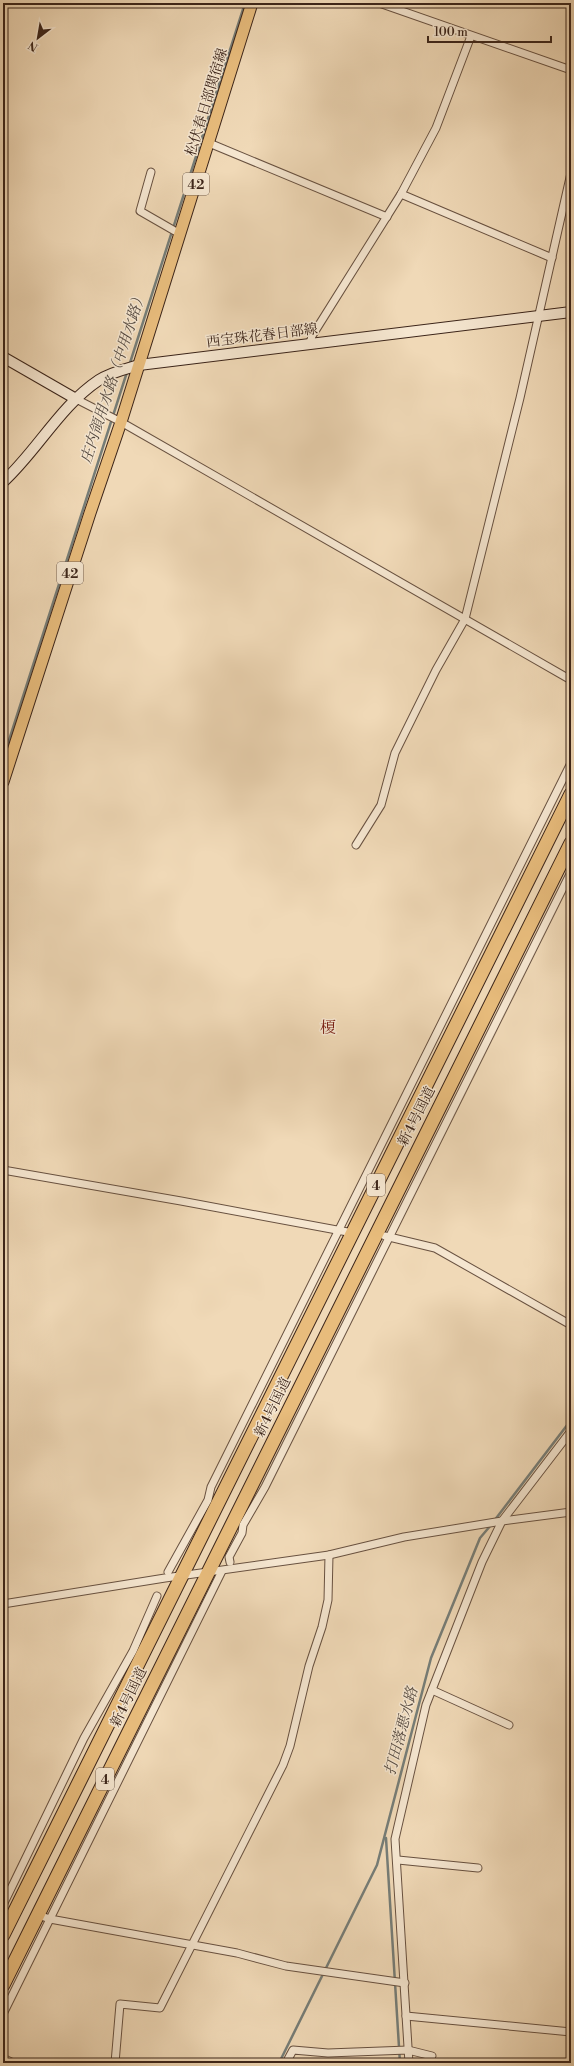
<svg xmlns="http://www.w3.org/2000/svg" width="574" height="2066" viewBox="0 0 574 2066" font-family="'Libre Bodoni','Noto Serif JP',serif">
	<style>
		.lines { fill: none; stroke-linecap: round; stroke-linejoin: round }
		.stream { stroke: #767d77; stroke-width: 2.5 }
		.street-casing { stroke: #685140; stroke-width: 9 }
		.secondary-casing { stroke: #3b2419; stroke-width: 12 }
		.primary-casing { stroke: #3b2419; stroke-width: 13 }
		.highway-casing { stroke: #3b2419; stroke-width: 15 }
		.street { stroke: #f5e6d0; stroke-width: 7 }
		.secondary { stroke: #f5e6d0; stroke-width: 10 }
		.primary { stroke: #e8bc7c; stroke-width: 11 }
		.highway { stroke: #e8bc7c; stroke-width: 13 }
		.labels { text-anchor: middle; stroke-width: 3; stroke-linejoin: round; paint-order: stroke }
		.shield { fill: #f5e6d0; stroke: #735e50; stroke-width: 1 }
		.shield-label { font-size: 13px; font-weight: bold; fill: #3b2419 }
		.street-label { font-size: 14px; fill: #3b2419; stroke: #f5e6d0 }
		.water-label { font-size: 15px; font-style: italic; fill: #544940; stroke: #f5e6d0 }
		.quarter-label { font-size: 16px; fill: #7a1f14; stroke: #f5e6d0 }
	</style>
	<rect width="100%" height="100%" fill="#f0d9b7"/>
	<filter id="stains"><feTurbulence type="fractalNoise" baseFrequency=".005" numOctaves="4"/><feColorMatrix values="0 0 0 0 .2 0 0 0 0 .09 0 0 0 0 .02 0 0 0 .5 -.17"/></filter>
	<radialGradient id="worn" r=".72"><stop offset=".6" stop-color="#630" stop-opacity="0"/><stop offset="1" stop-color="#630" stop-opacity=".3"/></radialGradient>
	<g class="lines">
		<g class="stream">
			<polyline points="129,366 245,3"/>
			<polyline points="3,759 127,372"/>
			<polyline points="494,1521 571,1420"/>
			<polyline points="386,1838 400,2063"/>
			<polyline points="279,2063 377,1865 431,1658 480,1538 491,1525"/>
		</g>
		<defs>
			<g id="street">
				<polyline points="379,3 571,70"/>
				<polyline points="209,143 387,217"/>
				<polyline points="151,172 140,211 180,234"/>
				<polyline points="401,194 552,258"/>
				<polyline points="310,343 312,336 401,194 436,128 471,36"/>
				<polyline points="76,399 121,422 571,680"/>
				<polyline points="356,845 381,805 395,753 436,670 465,619 520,398 571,173"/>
				<polyline points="3,1170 181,1201 353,1233"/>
				<polyline points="385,1236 435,1248 571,1325"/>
				<polyline points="230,1562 229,1557 242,1533 243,1525 265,1487 571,872"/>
				<polyline points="168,1572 208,1500 211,1487 571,763"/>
				<polyline points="3,1604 165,1578 329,1555 404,1537 502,1521 571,1512"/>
				<polyline points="432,1690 509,1725"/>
				<polyline points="398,1860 478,1868"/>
				<polyline points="3,1905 84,1738 133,1651 157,1596"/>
				<polyline points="38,1915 50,1919 237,1953 286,1966 405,1983"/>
				<polyline points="3,2014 222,1571"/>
				<polyline points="406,2016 571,2032"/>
				<polyline points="3,2058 13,2063"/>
				<polyline points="115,2063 120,2004 160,2008 283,1765 290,1746 309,1666 322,1627 328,1600 329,1555"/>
				<polyline points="286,2063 293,2050 328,2053 408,2050 432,2056"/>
				<polyline points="409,2063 395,1839 426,1705 482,1562 502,1521 571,1431"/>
			</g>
			<g id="secondary">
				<polyline points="3,357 76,399"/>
				<path d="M3,482C37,451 60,406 99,380C111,372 126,369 139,365L571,312"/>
			</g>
			<polyline id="primary" points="3,782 90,513 121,422 252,3"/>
			<g id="highway">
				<polyline points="3,1935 571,794"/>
				<polyline points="3,1985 571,843"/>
			</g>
		</defs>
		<use href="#street" class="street-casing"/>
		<use href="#secondary" class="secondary-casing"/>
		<use href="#primary" class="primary-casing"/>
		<use href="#highway" class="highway-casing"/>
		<use href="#street" class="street"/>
		<use href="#secondary" class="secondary"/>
		<use href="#primary" class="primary"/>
		<use href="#highway" class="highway"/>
	</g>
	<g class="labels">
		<g class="shield">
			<rect x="183" y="173" width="26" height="22" rx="3"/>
			<rect x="57" y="562" width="26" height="22" rx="3"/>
			<rect x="367" y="1174" width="18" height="22" rx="3"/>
			<rect x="96" y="1768" width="18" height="22" rx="3"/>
		</g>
		<g class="shield-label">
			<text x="196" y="189">42</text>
			<text x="70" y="578">42</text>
			<text x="376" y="1190">4</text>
			<text x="105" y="1784">4</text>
		</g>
		<g class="street-label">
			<text transform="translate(206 102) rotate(-73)" y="5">松伏春日部関宿線</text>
			<text transform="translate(262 335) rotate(-7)" y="5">西宝珠花春日部線</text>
			<text transform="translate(416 1116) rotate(-63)" y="5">新4号国道</text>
			<text transform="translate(272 1407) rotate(-64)" y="5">新4号国道</text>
			<text transform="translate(128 1697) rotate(-64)" y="5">新4号国道</text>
		</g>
		<g class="water-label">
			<text transform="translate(113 377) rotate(-72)" y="5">庄内領用水路（中用水路）</text>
			<text transform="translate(401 1731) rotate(-75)" y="5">打田落悪水路</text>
		</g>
		<g class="quarter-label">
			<text x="328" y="1033">榎</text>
		</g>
	</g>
	<rect width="574" height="2066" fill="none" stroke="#f0d9b7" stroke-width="16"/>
	<rect x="4" y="4" width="566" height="2058" fill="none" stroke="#3b2419" stroke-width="2"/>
	<rect x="8" y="8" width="558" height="2050" fill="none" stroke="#3b2419"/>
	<g transform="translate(38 38) rotate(211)" stroke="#f5e6d0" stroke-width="3" paint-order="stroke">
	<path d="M0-3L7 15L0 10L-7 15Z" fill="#3b2419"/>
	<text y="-6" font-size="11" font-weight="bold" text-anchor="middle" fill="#3b2419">N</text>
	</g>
	<path d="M428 36v6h123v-6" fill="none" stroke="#3b2419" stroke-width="2"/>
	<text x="434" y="36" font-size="12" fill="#3b2419" stroke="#f5e6d0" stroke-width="3" paint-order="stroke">100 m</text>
	<rect width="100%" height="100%" filter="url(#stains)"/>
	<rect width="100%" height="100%" fill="url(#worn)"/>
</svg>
